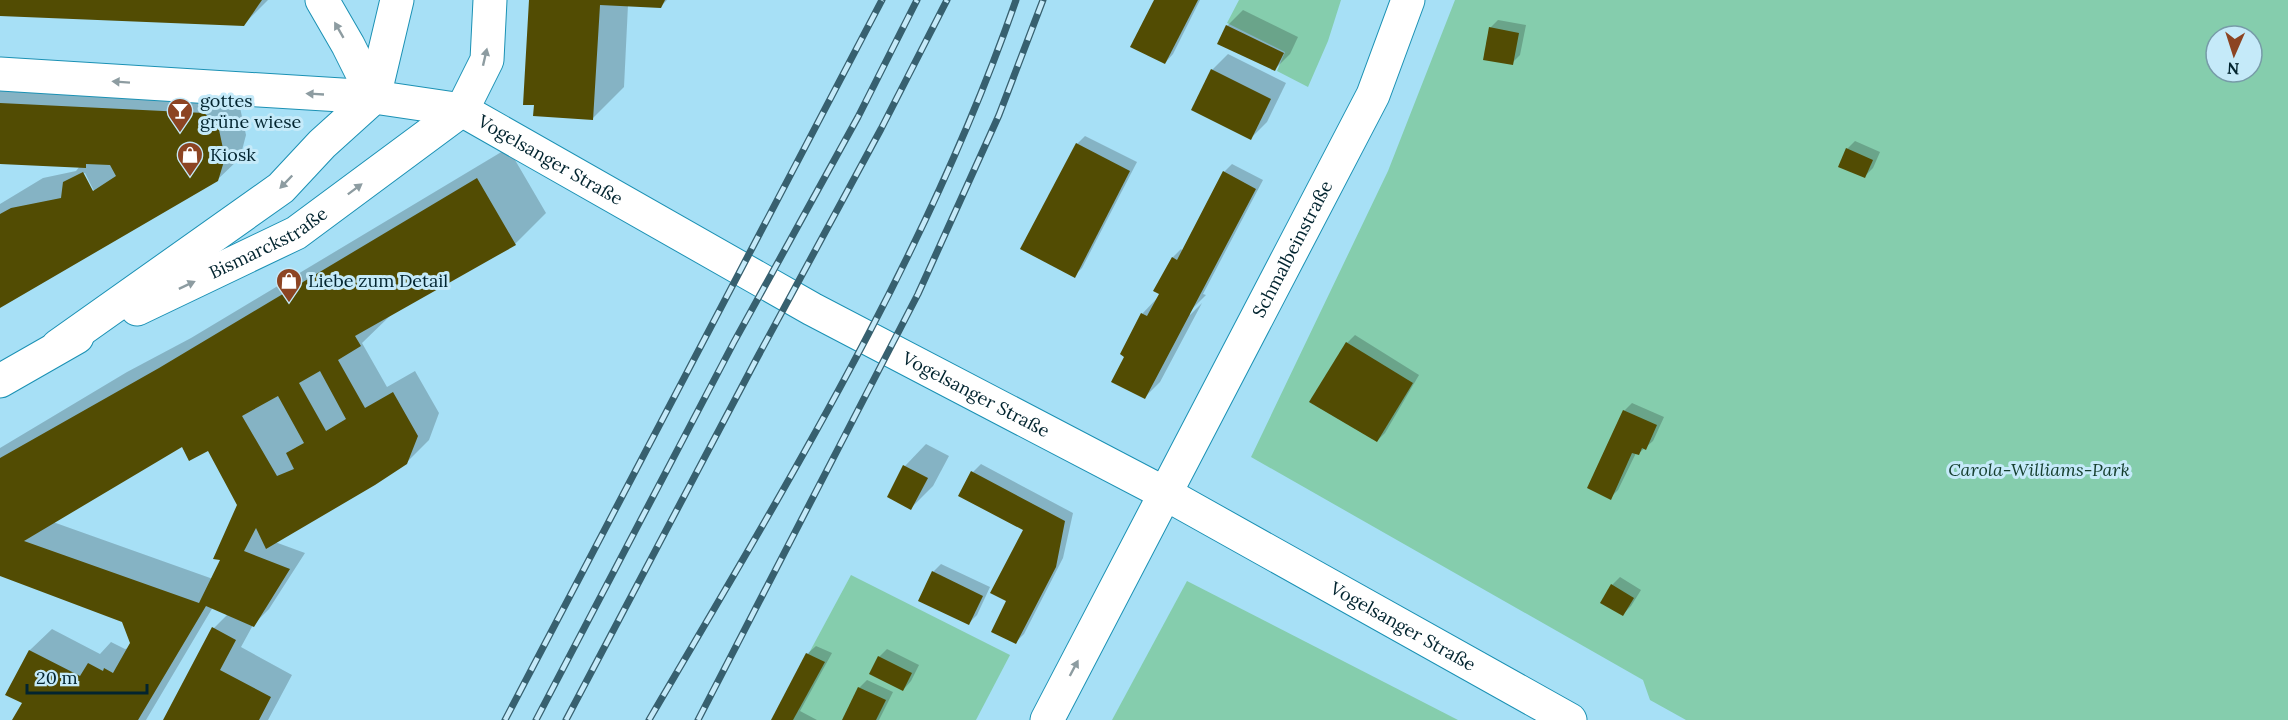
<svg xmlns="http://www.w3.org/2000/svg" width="2288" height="720" viewBox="0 0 2288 720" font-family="Lora,serif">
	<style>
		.green { fill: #85cdad; fill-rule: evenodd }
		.shadow { fill: #0003; fill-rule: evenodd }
		.building { fill: #524c03; fill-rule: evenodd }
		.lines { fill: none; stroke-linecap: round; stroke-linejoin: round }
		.minor-casing { stroke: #1b91b4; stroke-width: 35 }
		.major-casing { stroke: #1b91b4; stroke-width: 35 }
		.minor { stroke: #fff; stroke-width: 33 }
		.major { stroke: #fff; stroke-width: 33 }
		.rail-casing { stroke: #37606f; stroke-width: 7 }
		.rail { stroke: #c5eaf9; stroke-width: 4.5; stroke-dasharray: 14; stroke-linecap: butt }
		.oneway { fill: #8d9ca1 }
		.labels { text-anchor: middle; stroke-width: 6; stroke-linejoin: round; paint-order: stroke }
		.poi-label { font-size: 18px; fill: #02242f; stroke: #c5eaf9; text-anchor: start }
		.street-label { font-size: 18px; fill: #02242f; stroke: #c5eaf9 }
		.park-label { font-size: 18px; font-style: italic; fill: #153e2e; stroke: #c5eaf9 }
	</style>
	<rect width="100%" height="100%" fill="#a7e0f6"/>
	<g class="green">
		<polygon points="1239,0 1341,0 1328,41 1308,87 1277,71 1285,52 1227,23"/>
		<path d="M1455,0H2288V720H1686L1650,700L1643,680L1251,457L1388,171ZM2216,36H2252V72H2216Z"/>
		<polygon points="851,575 1010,655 976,720 773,720"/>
		<polygon points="1187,581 1458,720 1112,720"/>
	</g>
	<g class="shadow">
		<polygon points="0,0 268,0 243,25 0,14"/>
		<polygon points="531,0 667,0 661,6 628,5 624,87 593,118"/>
		<polygon points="1156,0 1200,0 1173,54 1165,63"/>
		<polygon points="1243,10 1298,37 1290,54 1274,70 1227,26"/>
		<polygon points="1498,20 1526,25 1520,55 1512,63 1490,28"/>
		<polygon points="1228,54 1286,83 1267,122 1251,138 1193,109 1212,70"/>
		<path d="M0,87L239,103L246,135L240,158L217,180L0,306V204L43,178L76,171L80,166L0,163ZM85,173L94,191L92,193L82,174Z"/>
		<polygon points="1085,136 1137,162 1082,268 1074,276 1077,144"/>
		<polygon points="1855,141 1880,152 1873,168 1865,176 1847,149"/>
		<path d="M508,148L546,213L515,244L392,314L362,343L387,387L415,371L439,413L429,440L406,463L275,542L305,553L269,609L253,625L241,647L292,675L268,720H164L214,628L228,614L213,607L146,720H14L23,703L30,650L52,629L100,654L111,642L125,649L129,648L132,643L123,621L0,574V448L127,372L191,338ZM182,445L209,449L238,505L222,559L213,579L53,522Z"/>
		<polygon points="1232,164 1263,180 1203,294 1206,295 1190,311 1190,315 1202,303 1160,382 1144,398 1126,356 1142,314 1161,294 1155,291 1173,257 1181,249 1183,251 1224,172"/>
		<polygon points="1355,335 1419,375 1385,433 1377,441 1347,343"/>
		<polygon points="1632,403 1664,417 1653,441 1638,454 1636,453 1618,490 1610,498 1589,488 1624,411"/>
		<polygon points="926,444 949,456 933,486 911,508 905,466"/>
		<polygon points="981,464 1073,513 1063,558 1024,634 1016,642 1008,600 1025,529 973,472"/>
		<polygon points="941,564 990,587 977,615 969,623 933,572"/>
		<polygon points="1620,577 1641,590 1631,606 1623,614 1612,585"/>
		<polygon points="816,646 832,653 800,711 817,720 772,720 807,654"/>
		<polygon points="887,649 919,665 911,681 903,690 879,657"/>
		<polygon points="867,680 893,692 879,720 843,720 859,688"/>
	</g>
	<g class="building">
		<polygon points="0,0 262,0 244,26 0,16"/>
		<polygon points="529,0 665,0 661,8 600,5 593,120 533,116 534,105 523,105"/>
		<polygon points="1154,0 1198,0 1165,64 1130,47"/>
		<polygon points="1226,25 1284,53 1275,71 1217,44"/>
		<polygon points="1489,27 1519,33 1513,65 1483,60"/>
		<polygon points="1211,69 1271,99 1251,140 1191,110"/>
		<polygon points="0,103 204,113 218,125 225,158 218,181 0,308 0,214 11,208 61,198 63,182 83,172 93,191 116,176 110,165 86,164 86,168 0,164"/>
		<polygon points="1076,143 1130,171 1075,278 1020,249"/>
		<polygon points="1846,148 1873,160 1865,178 1838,167"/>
		<polygon points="1223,171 1256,189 1145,399 1111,382 1124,357 1120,354 1141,313 1147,316 1159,294 1153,291 1172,257 1177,260"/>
		<path d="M477,178L516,245L355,336L361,346L338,360L365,408L393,392L418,436L407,464L375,485L266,549L256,528L244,551L290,569L254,627L206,606L138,720H12L22,703L5,695L29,650L80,676L88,663L103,671L104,668L113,673L130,643L122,622L0,576V458L159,368ZM320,371L346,419L326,431L299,383ZM278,396L304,443L286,453L294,469L277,476L242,416ZM182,447L189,461L208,451L237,505L213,559L220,560L199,603L24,541Z"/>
		<polygon points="1346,342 1413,383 1377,442 1309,402"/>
		<polygon points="1623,410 1657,425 1646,450 1642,448 1639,455 1632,453 1611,500 1587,488"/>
		<polygon points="903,465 928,478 911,510 887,497"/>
		<polygon points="971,471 1065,521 1056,567 1016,644 991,632 1006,601 990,593 1023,530 958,496"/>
		<polygon points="932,571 983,596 969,625 918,601"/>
		<polygon points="1611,584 1634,598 1623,616 1600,603"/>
		<polygon points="212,627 236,640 220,670 271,697 259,720 163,720"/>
		<polygon points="806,653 825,662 793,720 771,720"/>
		<polygon points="878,656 912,673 903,691 869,674"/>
		<polygon points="858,687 886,700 876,720 842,720"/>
	</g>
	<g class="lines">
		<defs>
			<g id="minor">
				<polyline points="322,0 348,45 374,97"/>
				<polyline points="0,74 374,97"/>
				<polyline points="374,97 397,0"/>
				<polyline points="462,110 487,60 490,0"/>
				<path id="s1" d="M1047,720L1373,95L1408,0"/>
			</g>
			<g id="major">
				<path id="s2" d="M137,309L296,233L462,110"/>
				<path id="s3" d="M58,346L281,188L322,144L374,97L462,110L812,309L1166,494L1570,720"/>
				<polyline points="0,381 77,337"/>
			</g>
		</defs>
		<use href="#minor" class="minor-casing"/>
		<use href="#major" class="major-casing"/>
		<use href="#minor" class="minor"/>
		<use href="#major" class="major"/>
		<defs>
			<g id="rail">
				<polyline points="505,720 882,0"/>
				<polyline points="536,720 734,342 858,117 917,0"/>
				<polyline points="566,720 757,358 881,129 947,0"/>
				<path d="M649,720C785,487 927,256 1016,0"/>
				<polyline points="698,720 918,294 999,115 1043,0"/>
			</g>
		</defs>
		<use href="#rail" class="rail-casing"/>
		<use href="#rail" class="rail"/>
	</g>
	<defs><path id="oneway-solid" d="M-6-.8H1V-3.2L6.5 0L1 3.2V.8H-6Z" transform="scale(1.5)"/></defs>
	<g class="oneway">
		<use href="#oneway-solid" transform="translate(339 30) rotate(-120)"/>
		<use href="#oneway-solid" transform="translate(485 57) rotate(-77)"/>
		<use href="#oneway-solid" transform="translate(121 82) rotate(-176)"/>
		<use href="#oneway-solid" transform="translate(315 94) rotate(-177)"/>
		<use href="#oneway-solid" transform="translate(286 182) rotate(134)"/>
		<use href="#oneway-solid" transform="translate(355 189) rotate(-37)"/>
		<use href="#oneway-solid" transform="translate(187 285) rotate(-25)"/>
		<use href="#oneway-solid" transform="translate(1074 668) rotate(-62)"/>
	</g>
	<defs>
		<symbol id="bar-pin" viewBox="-11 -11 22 30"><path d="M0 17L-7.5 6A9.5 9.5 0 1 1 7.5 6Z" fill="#8c4422" stroke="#c5eaf9"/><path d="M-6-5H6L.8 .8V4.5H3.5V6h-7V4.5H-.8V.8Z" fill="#fff"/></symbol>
		<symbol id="shop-pin" viewBox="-11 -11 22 30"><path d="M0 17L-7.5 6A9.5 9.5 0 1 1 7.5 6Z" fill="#8c4422" stroke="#c5eaf9"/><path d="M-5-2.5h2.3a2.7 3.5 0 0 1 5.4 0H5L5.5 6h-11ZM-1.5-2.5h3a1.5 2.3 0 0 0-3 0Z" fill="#fff"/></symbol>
	</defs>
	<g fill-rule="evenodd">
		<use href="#bar-pin" x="165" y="96" width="30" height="40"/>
		<use href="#shop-pin" x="175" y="140" width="30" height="40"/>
		<use href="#shop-pin" x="274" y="266" width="30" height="40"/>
	</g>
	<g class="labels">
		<g class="poi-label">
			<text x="200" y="107">gottes<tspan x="200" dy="21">grüne wiese</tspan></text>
			<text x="210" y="161">Kiosk</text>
			<text x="308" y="287">Liebe zum Detail</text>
		</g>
		<g class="street-label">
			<text dy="6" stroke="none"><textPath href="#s3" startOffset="594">Vogelsanger Straße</textPath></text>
			<text dy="6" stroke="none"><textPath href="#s2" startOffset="147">Bismarckstraße</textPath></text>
			<text dy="6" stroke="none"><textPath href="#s1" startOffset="531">Schmalbeinstraße</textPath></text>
			<text dy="6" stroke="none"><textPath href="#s3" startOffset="1080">Vogelsanger Straße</textPath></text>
			<text dy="6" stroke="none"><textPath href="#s3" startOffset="1566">Vogelsanger Straße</textPath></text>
		</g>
		<g class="park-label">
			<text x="2039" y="476">Carola-Williams-Park</text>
		</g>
	</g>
	<g transform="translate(2234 54) rotate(183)"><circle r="28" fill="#c5eaf9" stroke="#779ba8" stroke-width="1.5"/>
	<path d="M0-4.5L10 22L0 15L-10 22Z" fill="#8c4422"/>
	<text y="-9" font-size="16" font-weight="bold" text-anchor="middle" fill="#02242f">N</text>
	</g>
	<path d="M27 684v9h120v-9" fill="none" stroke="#02242f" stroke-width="3"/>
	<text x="36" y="684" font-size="18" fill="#02242f" stroke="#c5eaf9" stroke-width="4.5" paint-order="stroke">20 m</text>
</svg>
